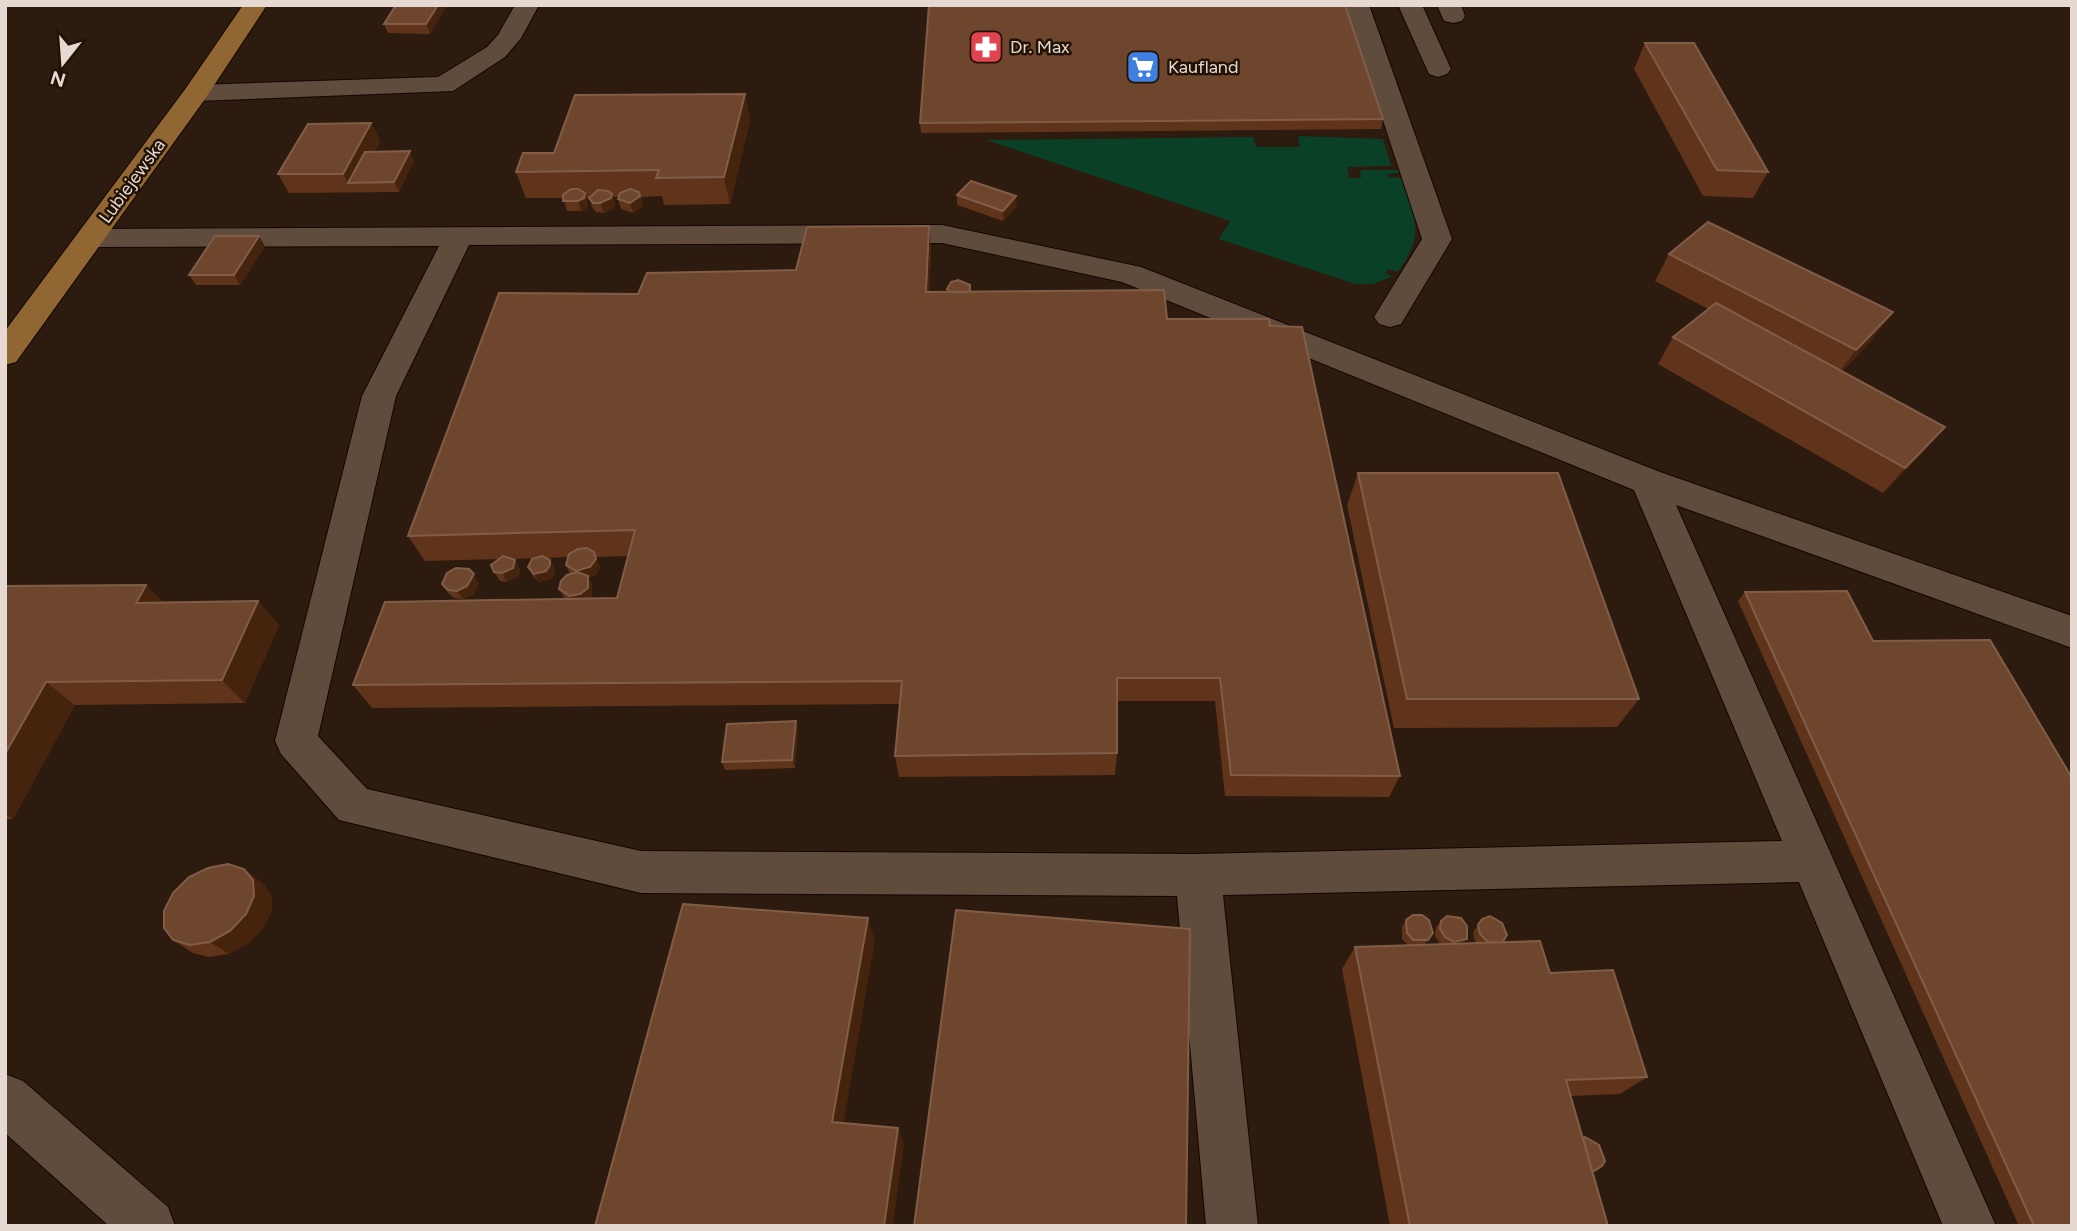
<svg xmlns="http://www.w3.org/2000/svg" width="2077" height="1231" viewBox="0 0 2077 1231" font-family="Figtree,sans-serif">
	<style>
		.green { fill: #0a4026 }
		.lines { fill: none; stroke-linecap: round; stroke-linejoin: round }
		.minor-casing { stroke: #140600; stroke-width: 2 }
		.major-casing { stroke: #140600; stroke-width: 2 }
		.minor { fill: #5f4c3d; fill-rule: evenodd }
		.major { fill: #906633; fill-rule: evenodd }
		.wall { fill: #60341b; fill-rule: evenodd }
		.shaded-wall { fill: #45230d }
		.building { fill: #6e462e; stroke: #815d48; stroke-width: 2 }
		.labels { text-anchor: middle; stroke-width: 5; stroke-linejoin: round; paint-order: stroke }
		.far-poi-label { font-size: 18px; fill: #e5d9d1; stroke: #221205; text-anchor: start }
		.far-street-label { font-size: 18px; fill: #e5d9d1; stroke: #221205 }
	</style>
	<rect width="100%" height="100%" fill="#2c1b0e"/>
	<path class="green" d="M1298,136L1383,139L1391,165L1389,166L1347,167L1349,178H1361L1360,170H1398L1399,173L1387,174L1389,177L1401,178C1415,220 1426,232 1398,272L1388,269L1386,274L1393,276L1373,284H1355L1219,239L1230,221L986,140L1253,137L1256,147H1300Z"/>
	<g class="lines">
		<defs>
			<g id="minor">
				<polygon points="515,5 539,5 521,38 505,57 453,91 196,101 187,99 183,93 187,87 196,85 438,77 487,47 498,35"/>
				<polygon points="1345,5 1369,5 1452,239 1401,324 1390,327 1379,324 1374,317 1422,239"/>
				<polygon points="1398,5 1422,5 1451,69 1447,74 1438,77 1429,74"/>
				<polygon points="1437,5 1461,5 1465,16 1462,21 1453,23 1444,21"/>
				<path d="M942,225L1141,267L1660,472L2072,616V648L1676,505L1996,1226H1943L1799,882L1223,895L1258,1226H1206L1177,896L641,893L339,820L281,754L275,741L362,396L439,246L90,247L80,245L75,238L80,231L90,229ZM942,243L1122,282L1634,490L1782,841L1198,854L641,851L367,789L318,736L396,396L469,245Z"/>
				<polygon points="5,1074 23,1081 168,1207 175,1226 109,1226 5,1133"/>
			</g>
			<polygon id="major" points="243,5 267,5 205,99 16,362 5,365 5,331 186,88"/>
		</defs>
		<use href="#minor" class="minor-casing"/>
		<use href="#major" class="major-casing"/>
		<use href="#minor" class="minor"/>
		<use href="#major" class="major"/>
	</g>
	<g class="wall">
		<polygon points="396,5 447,5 430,34 388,33 384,24"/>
		<polygon points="1645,43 1768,172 1753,198 1703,196 1634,69"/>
		<polygon points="745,94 750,121 730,204 664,205 662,196 641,197 643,206 633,213 621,209 618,199 619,197 613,197 615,204 614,208 604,213 596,212 592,207 589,198 586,198 588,203 587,208 581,211 567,211 563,198 526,198 516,172 554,153"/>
		<polygon points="1383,119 1381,129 921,133 920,123"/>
		<polygon points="371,123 380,141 375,152 414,161 399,192 289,193 278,174"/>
		<polygon points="957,195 1017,206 1003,221 957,205"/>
		<path d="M929,226L931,253L929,292H947V289L970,285V292L1167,319L1270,326L1400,776L1389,797L1225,796L1215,701H1117V753L1115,775L899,777L895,756L900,704L372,708L353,685L565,599L559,589L570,574L566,565L568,557L546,558L550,560L555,569V574L550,579L539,582L533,576L528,567L535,558L511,559L515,560L520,569L518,577L507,582L500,581L494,572L499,559L425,561L408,536L638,294L796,270ZM628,556L617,598H590L592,596V585L588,577L595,576L600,568L596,557Z"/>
		<polygon points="265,246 240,285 196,285 189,275"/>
		<polygon points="1669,254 1873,339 1842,371 1945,427 1922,453 1883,493 1658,364 1673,337 1708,309 1655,281"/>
		<polygon points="1358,473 1639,699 1617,727 1394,728 1347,505"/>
		<polygon points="479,583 473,595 463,599 454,598 448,593 442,584"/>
		<polygon points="146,585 163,602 258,601 279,625 245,703 75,705 13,819 5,819 5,586"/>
		<polygon points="1745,592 1873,641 2072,1226 2019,1226 1738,601"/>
		<polygon points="796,721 798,729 795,768 725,770 722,762"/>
		<polygon points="244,869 262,883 271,894 272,910 264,927 249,943 229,954 209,957 193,953 173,940"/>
		<polygon points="1482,919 1502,942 1550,973 1647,1077 1620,1094 1571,1096 1583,1138 1602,1166 1592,1172 1608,1226 1390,1226 1342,969 1355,947 1408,945 1402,939 1402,927 1406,920 1433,933 1424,945 1440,944 1435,936 1436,927 1441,921 1467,939 1463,944 1477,943 1475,941 1473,932"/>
	</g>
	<g class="shaded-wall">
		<polygon points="438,5 447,5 430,34 426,24"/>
		<polygon points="745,94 750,121 730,204 724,177"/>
		<polygon points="371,123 380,141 359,182 348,183 343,174"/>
		<polygon points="410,151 414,161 399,192 394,182"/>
		<polygon points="585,193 588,203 587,208 581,211 578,201"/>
		<polygon points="612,194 615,204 614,208 604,213 600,203"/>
		<polygon points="640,196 643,206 633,213 630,203"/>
		<polygon points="1016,196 1017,206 1003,221 1003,211"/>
		<polygon points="929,226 931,253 928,318 926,292"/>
		<polygon points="259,236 265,246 240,285 234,275"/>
		<polygon points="1893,312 1873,339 1836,376 1856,350"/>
		<polygon points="1945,427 1922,453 1883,493 1905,468"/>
		<polygon points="594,552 598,561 600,568 595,576 588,577 592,585 592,596 584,603 574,605 570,596 581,580 576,571"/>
		<polygon points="515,560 520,569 518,577 507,582 502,573"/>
		<polygon points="550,560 555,569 555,574 550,579 539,582 534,574"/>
		<polygon points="474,574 479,583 473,595 463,599 457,591"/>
		<polygon points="146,585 170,609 136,603"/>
		<polygon points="258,601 279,625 245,703 222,680"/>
		<polygon points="46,682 75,705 13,819 5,814 5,754"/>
		<polygon points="796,721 798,729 795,768 792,760"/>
		<polygon points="244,869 262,883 271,894 272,910 264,927 249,943 229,954 210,942"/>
		<polygon points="868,918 875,941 841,1138 832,1122"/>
		<polygon points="1467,939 1461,945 1449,948 1454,942"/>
		<polygon points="898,1128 904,1144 893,1226 884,1226"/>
	</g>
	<g class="building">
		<polygon points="396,5 438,5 426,24 384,24"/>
		<polygon points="929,5 1345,5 1383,119 920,123"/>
		<polygon points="1645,43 1694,43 1768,172 1717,170"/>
		<polygon points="745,94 724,177 656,178 659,170 516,172 523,153 554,153 575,95"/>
		<polygon points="371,123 343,174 278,174 308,124"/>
		<polygon points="410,151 394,182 348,183 365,152"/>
		<polygon points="971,181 1016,196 1003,211 957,195"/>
		<polygon points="571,189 578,189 585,193 584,198 578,201 563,201 563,195"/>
		<polygon points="630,189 639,192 640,196 630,203 618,199 620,193"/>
		<polygon points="598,190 608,191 612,194 611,198 600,203 593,203 589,198"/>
		<polygon points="1708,222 1893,312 1856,350 1669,254"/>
		<polygon points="929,226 926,292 1164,290 1167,319 1269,319 1270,326 1302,327 1400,776 1231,775 1220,678 1117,678 1117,753 895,756 902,681 353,685 385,602 617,598 635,530 408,536 499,293 638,294 647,273 796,270 807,227"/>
		<polygon points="215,236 259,236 234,275 189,275"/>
		<polygon points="958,280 970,285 970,290 968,292 950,292 947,289 951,282"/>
		<polygon points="1716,303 1945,427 1905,468 1673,337"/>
		<polygon points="1358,473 1558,473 1639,699 1407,699"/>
		<polygon points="587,548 594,552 596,559 590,567 576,571 566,565 569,554 578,549"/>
		<polygon points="503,556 515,560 513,568 502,573 494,572 491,565"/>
		<polygon points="542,556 550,560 550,565 546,571 534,574 528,567 532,559"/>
		<polygon points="456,568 469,569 474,574 467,586 457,591 448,590 442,584 447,573"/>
		<polygon points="577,572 588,576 588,588 580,594 570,596 559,589 561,581 567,575"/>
		<polygon points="146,585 136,603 258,601 222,680 46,682 5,754 5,586"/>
		<polygon points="1847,591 1873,641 1990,640 2072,778 2072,1226 2034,1226 1745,592"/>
		<polygon points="796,721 792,760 722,762 727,724"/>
		<polygon points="228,864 244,869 253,880 254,896 246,914 230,931 210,942 190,945 173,940 164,928 164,911 173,893 189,877 208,868"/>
		<polygon points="683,904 868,918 832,1122 898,1128 884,1226 595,1226"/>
		<polygon points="956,910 1190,929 1186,1226 914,1226"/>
		<polygon points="1413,915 1422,915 1429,920 1433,933 1428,940 1413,940 1407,933 1406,920"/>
		<polygon points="1447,916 1461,918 1467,926 1467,939 1454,942 1445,937 1440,929 1441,921"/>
		<polygon points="1490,916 1502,923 1507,935 1502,943 1488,942 1480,934 1478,925 1482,919"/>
		<polygon points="1540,941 1550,973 1613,970 1647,1077 1566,1080 1608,1226 1410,1226 1355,947"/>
		<polygon points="1585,1137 1599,1145 1605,1161 1602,1166 1594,1171 1592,1171 1583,1138"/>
	</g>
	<defs>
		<symbol id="pharmacy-square" viewBox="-11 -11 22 22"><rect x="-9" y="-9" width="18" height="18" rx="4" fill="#e0444e" stroke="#221205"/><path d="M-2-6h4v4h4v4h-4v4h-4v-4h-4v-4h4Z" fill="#fff"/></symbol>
		<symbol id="supermarket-square" viewBox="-11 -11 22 22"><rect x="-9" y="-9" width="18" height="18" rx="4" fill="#3f7fe0" stroke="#221205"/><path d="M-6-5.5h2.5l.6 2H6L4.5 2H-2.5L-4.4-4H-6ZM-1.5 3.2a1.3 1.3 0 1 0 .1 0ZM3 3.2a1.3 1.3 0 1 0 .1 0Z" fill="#fff"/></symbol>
	</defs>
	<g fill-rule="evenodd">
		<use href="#pharmacy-square" x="967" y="28" width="38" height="38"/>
		<use href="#supermarket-square" x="1124" y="48" width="38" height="38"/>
	</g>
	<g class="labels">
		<g class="far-poi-label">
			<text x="1010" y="53">Dr. Max</text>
			<text x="1168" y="73">Kaufland</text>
		</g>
		<g class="far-street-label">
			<text transform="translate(132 181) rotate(-54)" y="6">Lubiejewska</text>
		</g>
	</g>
	<rect width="2077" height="1231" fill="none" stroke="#e5d9d1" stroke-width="14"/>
	<g transform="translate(63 63) rotate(197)" stroke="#221205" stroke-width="5" paint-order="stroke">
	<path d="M0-5L12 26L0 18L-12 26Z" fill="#e5d9d1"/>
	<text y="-10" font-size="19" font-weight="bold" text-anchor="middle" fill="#e5d9d1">N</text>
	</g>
</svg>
